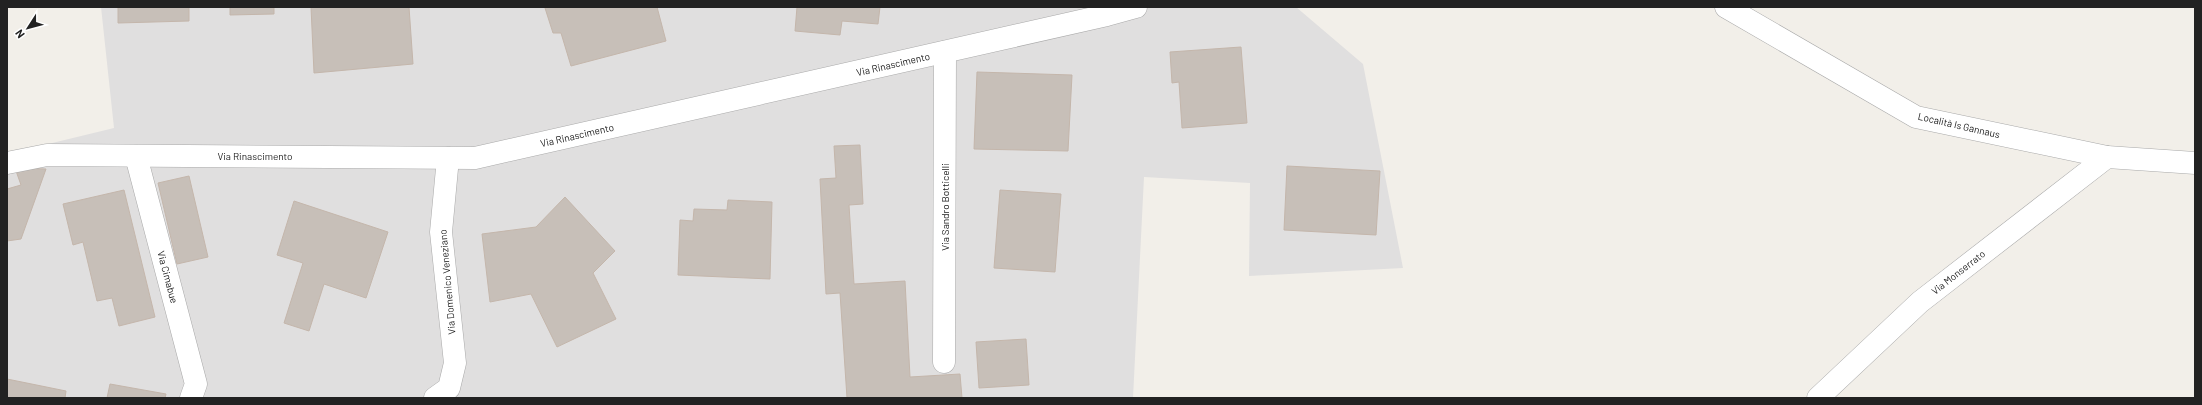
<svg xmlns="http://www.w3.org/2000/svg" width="2202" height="405" viewBox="0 0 2202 405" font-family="Barlow,sans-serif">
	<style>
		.residential { fill: #e0dfdf }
		.building { fill: #c7bfb8; stroke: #c4b6ab }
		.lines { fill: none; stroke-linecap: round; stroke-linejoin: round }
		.minor-casing { stroke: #a9a9a9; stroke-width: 23 }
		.minor { stroke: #fff; stroke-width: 22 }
		.labels { text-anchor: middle; stroke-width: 4; stroke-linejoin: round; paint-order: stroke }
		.street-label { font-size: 10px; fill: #222; stroke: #fff }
	</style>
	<rect width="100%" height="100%" fill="#f2efe9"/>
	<polygon class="residential" points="101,7 1296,7 1363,64 1403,268 1249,276 1250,183 1144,177 1133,398 7,398 7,154 114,128"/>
	<g class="building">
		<polygon points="118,7 189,7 189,21 118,23"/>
		<polygon points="230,7 274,7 274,14 230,15"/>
		<polygon points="311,7 409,7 413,64 314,73"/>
		<polygon points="548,7 657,7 666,41 571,66 561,33 553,33 545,8"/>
		<polygon points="797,7 880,7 878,24 842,21 840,35 795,31"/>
		<polygon points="1241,47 1247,123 1182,128 1179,82 1172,83 1170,52"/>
		<polygon points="977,72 1072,75 1068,151 974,149"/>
		<polygon points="860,145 863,204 849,205 854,284 905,281 910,377 960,374 962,398 847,398 840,293 826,294 820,179 836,178 834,146"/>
		<polygon points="1287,166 1380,171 1376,235 1284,230"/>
		<polygon points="15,168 46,169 21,239 7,241 7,189 21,185"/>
		<polygon points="189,176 208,257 177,264 158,183"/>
		<polygon points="124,190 155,317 119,326 112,298 97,301 83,242 73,245 63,204"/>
		<polygon points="1000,190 1061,194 1055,272 994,268"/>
		<polygon points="565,197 615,251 593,273 616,319 557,347 531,294 490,302 482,234 536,227"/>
		<polygon points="728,200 772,202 770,279 678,275 680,220 693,221 694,209 727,210"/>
		<polygon points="294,201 388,232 366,298 324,284 309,331 284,323 303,263 277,255"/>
		<polygon points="1026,339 1029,385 979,388 976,342"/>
		<polygon points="7,379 66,391 65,398 7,398"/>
		<polygon points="110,384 166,394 165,398 107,398"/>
	</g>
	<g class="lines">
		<defs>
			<g id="minor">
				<polyline points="1726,7 1916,117 2107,157 2195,163"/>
				<polyline points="136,156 196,384 191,398"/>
				<polyline points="7,163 47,155 475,158 1107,15 1136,7"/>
				<polyline points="944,362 945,52"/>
				<polyline points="435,398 449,388 455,363 441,232 448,158"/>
				<polyline points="1818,398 1920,302 2107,157"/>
			</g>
		</defs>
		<use href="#minor" class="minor-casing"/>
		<use href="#minor" class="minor"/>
	</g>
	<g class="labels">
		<g class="street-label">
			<text transform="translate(893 64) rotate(-13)" y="4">Via Rinascimento</text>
			<text transform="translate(1959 125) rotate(13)" y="4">Località Is Gannaus</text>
			<text transform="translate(577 135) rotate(-13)" y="4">Via Rinascimento</text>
			<text x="255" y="160">Via Rinascimento</text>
			<text transform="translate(945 207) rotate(-90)" y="4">Via Sandro Botticelli</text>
			<text transform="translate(1958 272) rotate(-38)" y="4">Via Monserrato</text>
			<text transform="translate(168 277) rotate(75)" y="4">Via Cimabue</text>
			<text transform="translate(447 282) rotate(-95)" y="4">Via Domenico Veneziano</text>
		</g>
	</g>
	<rect width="2202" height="405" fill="none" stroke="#222222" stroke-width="16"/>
	<g transform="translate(28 28) rotate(234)" stroke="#ffffff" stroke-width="3" paint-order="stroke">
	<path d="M0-3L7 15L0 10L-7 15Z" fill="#222222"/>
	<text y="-6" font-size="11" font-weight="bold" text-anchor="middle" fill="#222222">N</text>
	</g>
</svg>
